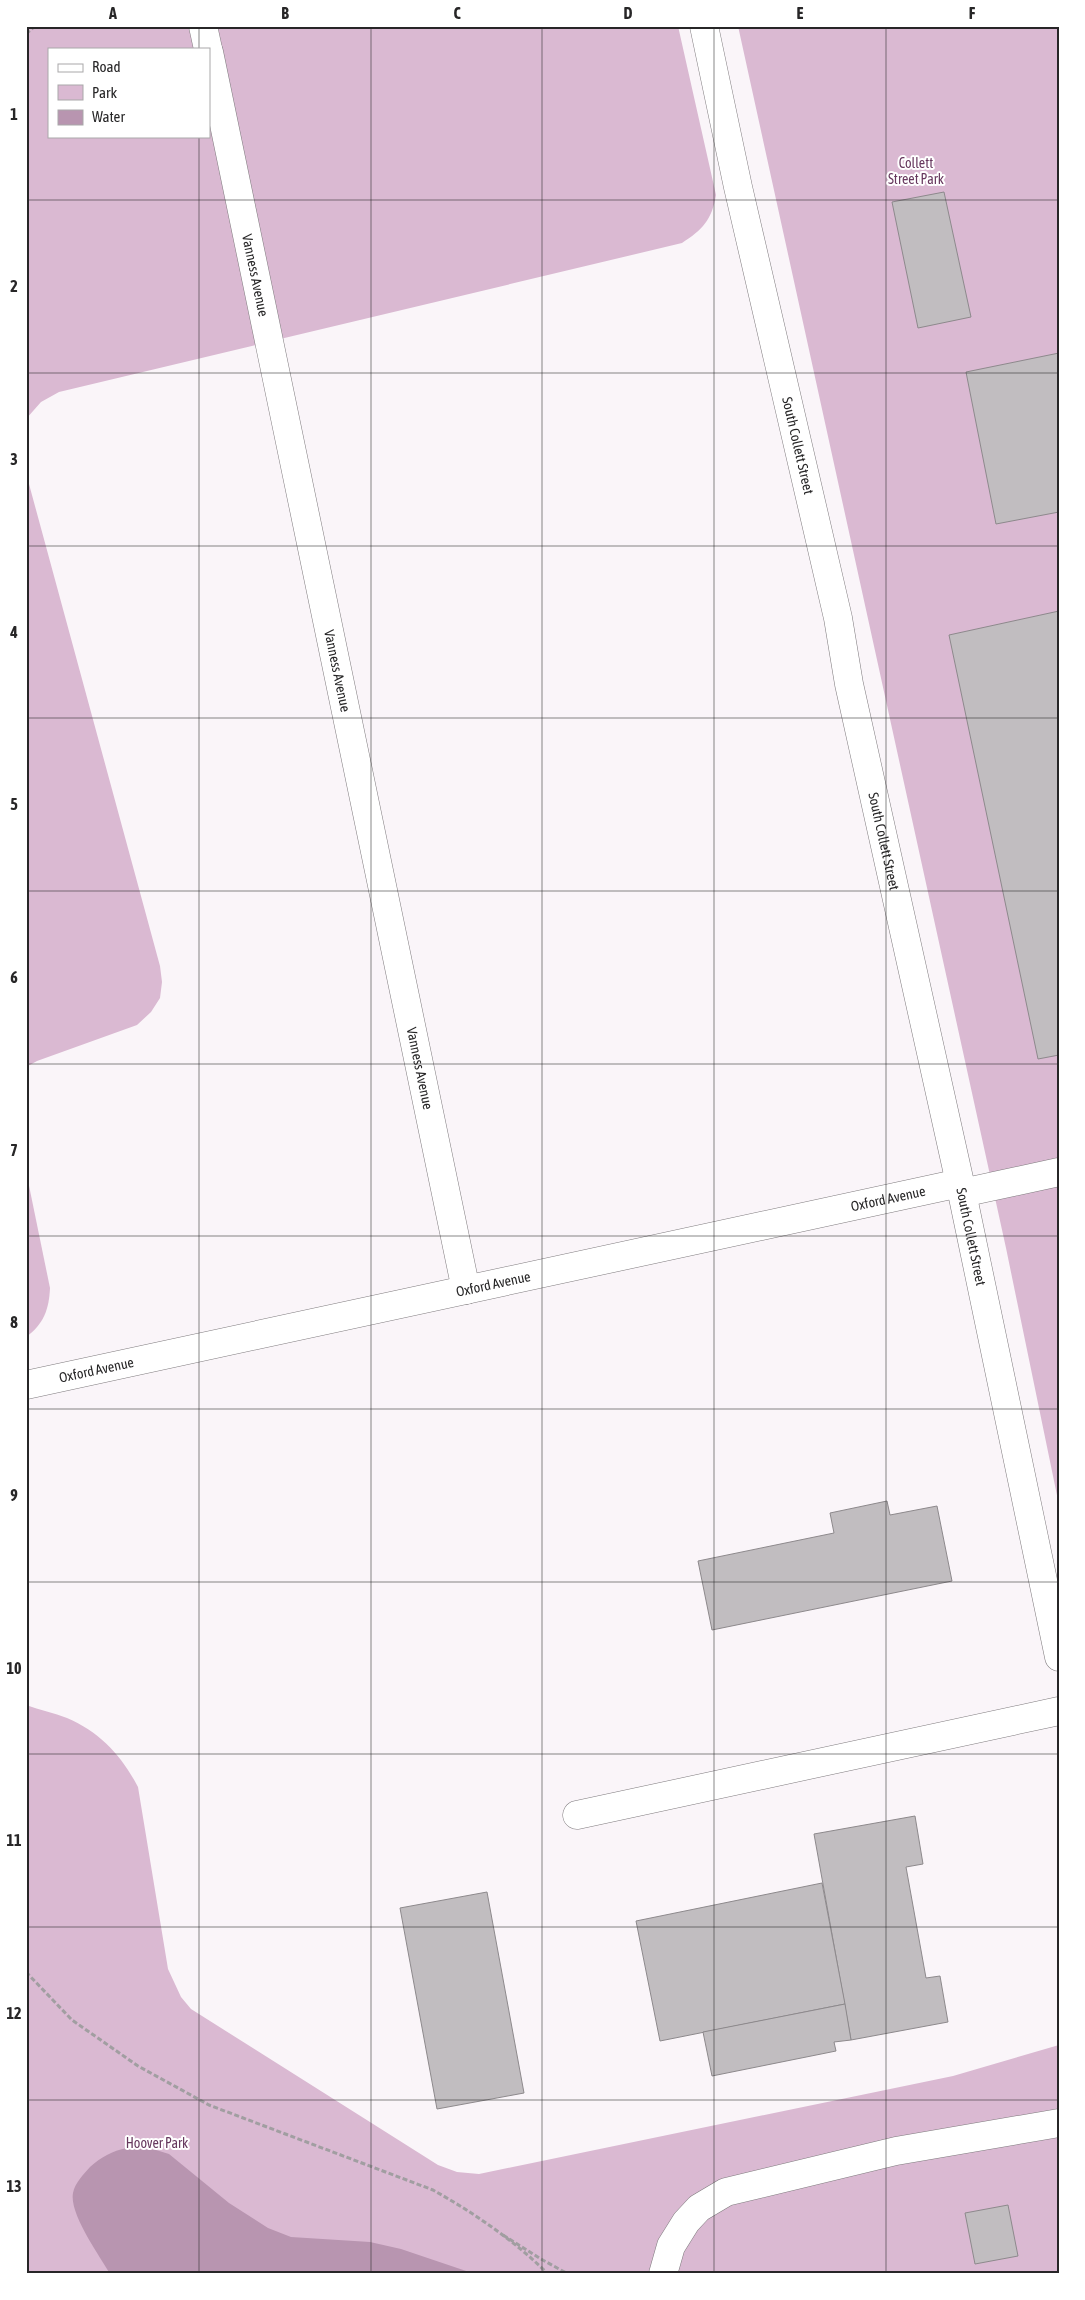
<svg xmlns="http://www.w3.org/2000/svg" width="1085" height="2300" viewBox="0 0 1085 2300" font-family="'Asap Condensed',sans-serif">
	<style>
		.green { fill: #dab9d2; fill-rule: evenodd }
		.water { fill: #b895b0 }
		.building { fill: #c1bdc0; stroke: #8d898c }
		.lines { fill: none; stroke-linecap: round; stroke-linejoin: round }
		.minor-casing { stroke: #7f7b7e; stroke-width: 29 }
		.path { stroke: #a19ea1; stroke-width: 3; stroke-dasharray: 5 2.5; stroke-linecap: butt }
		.minor { stroke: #fff; stroke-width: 28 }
		.grid { fill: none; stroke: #272627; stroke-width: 1; stroke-opacity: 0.55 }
		.labels { text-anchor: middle; stroke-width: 4; stroke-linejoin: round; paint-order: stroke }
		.park-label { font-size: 14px; fill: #67385e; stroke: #fff }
		.street-label { font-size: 14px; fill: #272627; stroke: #fff }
		.neatline { fill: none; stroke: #272627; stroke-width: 2 }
		.grid-label { font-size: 16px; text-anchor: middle; font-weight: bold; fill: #272627 }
	</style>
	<rect width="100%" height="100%" fill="#faf5f9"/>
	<g class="green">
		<path d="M26,26H678L716,195C712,220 702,230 682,243L59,392L41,402L26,419ZM49,49H209V136H49Z"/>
		<polygon points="738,26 1059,26 1059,1505 1006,1248"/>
		<polygon points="26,473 160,966 162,982 160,998 151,1012 137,1025 37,1061 26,1067"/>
		<path d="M26,1171L50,1288C49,1309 44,1324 26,1337Z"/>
		<path d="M26,1705C40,1710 54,1713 67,1718C100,1732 122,1756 138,1787L168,1969L181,1997L191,2009L438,2165L457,2172L479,2174L953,2076L1059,2045V2274H26Z"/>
	</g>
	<path class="water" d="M127,2148L156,2150L169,2154L229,2203L268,2228L291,2237L370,2242L401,2249L475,2274H110C100,2256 69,2214 73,2193C75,2183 83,2175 90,2167C101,2157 112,2151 127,2148Z"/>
	<g class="building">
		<polygon points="944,192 971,317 918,328 892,202"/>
		<polygon points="1059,353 1059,512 996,524 966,372"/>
		<polygon points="1059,611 1059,1055 1038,1059 949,635"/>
		<polygon points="887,1501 890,1515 937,1506 952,1581 712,1630 698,1561 834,1533 830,1513"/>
		<polygon points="915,1816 923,1864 906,1867 926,1978 940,1976 948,2022 851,2040 814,1834"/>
		<polygon points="822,1883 845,2004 660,2041 636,1921"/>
		<polygon points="487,1892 524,2093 437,2109 400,1908"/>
		<polygon points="845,2004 851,2040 834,2042 836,2051 712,2076 703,2032"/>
		<polygon points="1008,2205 1018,2256 975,2264 965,2213"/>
	</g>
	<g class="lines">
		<defs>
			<g id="minor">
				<polyline points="203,26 208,49"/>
				<path id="s1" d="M704,26L738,187L838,618L849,684L960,1183L1059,1657"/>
				<path id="s2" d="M209,52L466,1290"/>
				<polyline points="962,1193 1059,1172"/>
				<path id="s3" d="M26,1385L960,1183"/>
				<polyline points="577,1815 1059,1711"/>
				<polyline points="663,2274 671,2246 686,2222 699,2208 726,2192 896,2151 1059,2123"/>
			</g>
		</defs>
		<use href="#minor" class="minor-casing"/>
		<g class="path">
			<polyline points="26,34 35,26"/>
			<path d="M26,1972L72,2020L138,2066L209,2105L433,2190C474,2213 515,2241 548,2274"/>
			<polyline points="503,2235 541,2259 568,2274"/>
		</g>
		<use href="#minor" class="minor"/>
	</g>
	<path class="grid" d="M199,26V49M371,26V2274M542,26V2274M714,26V2274M886,26V2274M199,136V2274M26,200H1059M26,373H1059M26,546H1059M26,718H1059M26,891H1059M26,1064H1059M26,1236H1059M26,1409H1059M26,1582H1059M26,1754H1059M26,1927H1059M26,2100H1059"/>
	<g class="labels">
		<g class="park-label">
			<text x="916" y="168">Collett<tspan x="916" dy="16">Street Park</tspan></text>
			<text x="157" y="2148">Hoover Park</text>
		</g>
		<g class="street-label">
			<text dy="5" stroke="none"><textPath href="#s2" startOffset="228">Vanness Avenue</textPath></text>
			<text dy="5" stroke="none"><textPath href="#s1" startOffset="430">South Collett Street</textPath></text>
			<text dy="5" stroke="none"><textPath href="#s2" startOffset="632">Vanness Avenue</textPath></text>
			<text dy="5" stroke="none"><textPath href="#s1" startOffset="835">South Collett Street</textPath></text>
			<text dy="5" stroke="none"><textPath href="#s2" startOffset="1038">Vanness Avenue</textPath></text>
			<text dy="5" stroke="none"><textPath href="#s3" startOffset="882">Oxford Avenue</textPath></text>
			<text dy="5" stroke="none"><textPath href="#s1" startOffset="1240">South Collett Street</textPath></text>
			<text dy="5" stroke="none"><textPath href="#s3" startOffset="478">Oxford Avenue</textPath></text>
			<text dy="5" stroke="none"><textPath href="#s3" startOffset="72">Oxford Avenue</textPath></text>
		</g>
	</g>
	<rect width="1085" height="2300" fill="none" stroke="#ffffff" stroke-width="55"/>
	<rect x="48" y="48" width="162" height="90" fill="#ffffff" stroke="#a9a8a9"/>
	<rect x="58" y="64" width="25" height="8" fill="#ffffff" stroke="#a9a8a9"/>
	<text x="92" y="72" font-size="15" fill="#272627">Road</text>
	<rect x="58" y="85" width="25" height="15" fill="#dab9d2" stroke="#a9a8a9"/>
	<text x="92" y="98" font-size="15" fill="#272627">Park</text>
	<rect x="58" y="110" width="25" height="15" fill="#b895b0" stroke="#a9a8a9"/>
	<text x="92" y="122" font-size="15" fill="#272627">Water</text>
	<rect x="28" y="28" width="1030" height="2244" class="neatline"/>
	<g class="grid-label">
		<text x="113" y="19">A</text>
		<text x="285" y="19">B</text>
		<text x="457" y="19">C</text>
		<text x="628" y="19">D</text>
		<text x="800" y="19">E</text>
		<text x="972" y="19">F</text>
		<text x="14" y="120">1</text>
		<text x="14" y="292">2</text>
		<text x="14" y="465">3</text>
		<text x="14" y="638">4</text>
		<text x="14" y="810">5</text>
		<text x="14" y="983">6</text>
		<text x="14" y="1156">7</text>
		<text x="14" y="1328">8</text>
		<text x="14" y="1501">9</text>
		<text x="14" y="1674">10</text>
		<text x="14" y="1846">11</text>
		<text x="14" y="2019">12</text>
		<text x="14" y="2192">13</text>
	</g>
</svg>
